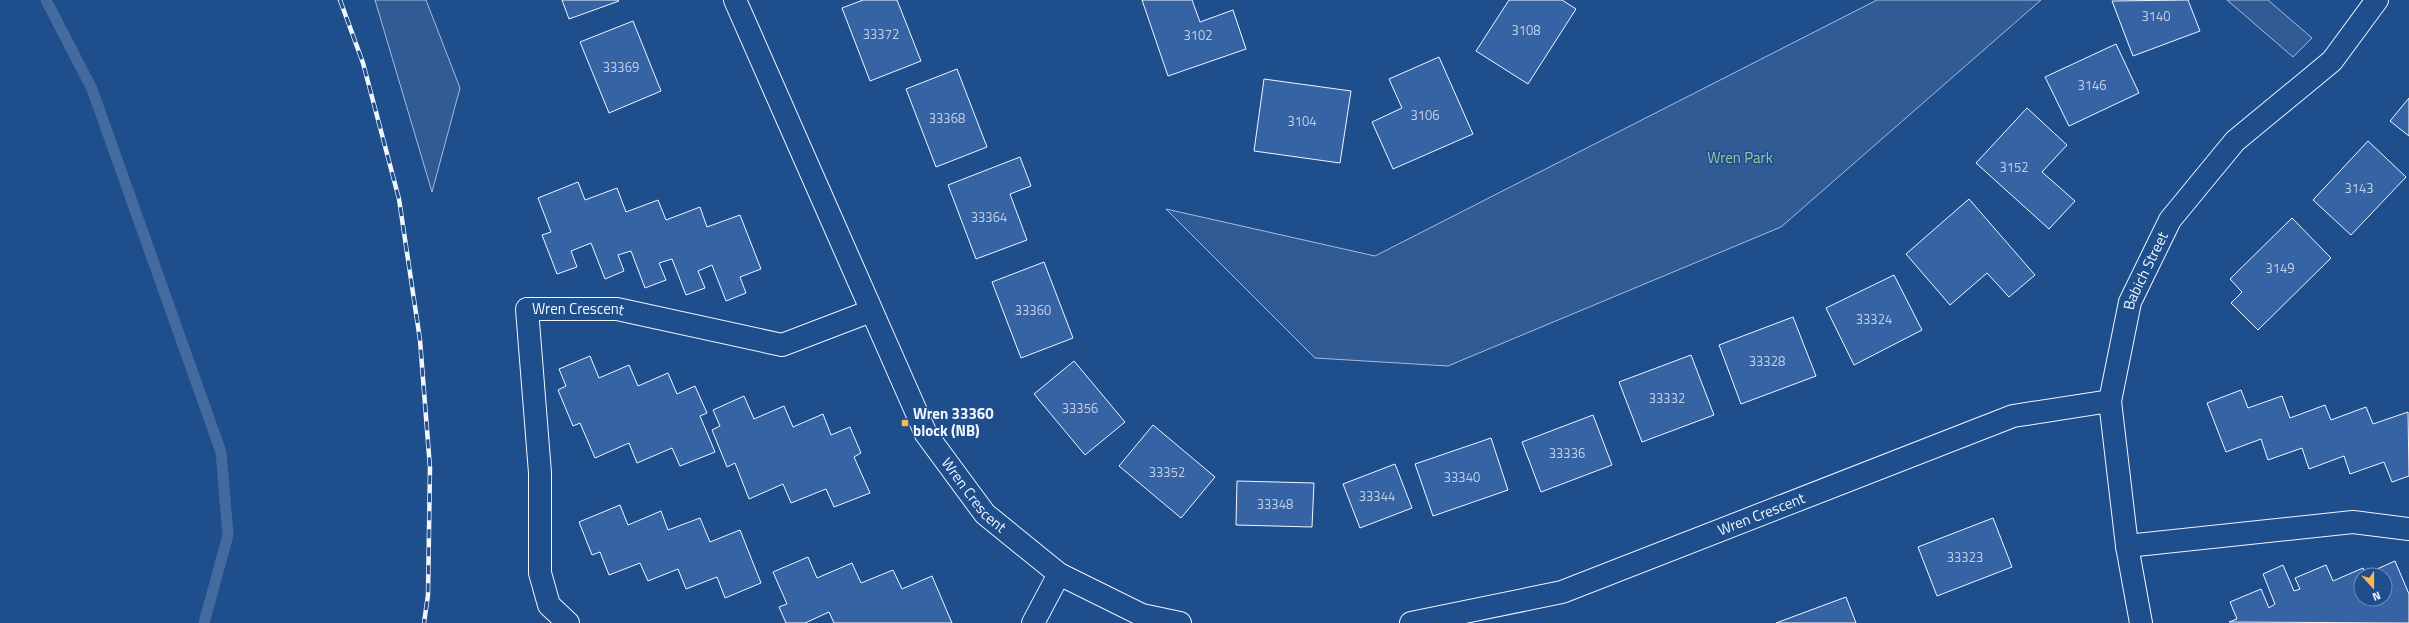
<svg xmlns="http://www.w3.org/2000/svg" width="2409" height="623" viewBox="0 0 2409 623" font-family="'Titillium Web',sans-serif">
	<style>
		.built { fill: #305b95; stroke: #a8bbd7 }
		.lines { fill: none; stroke-linecap: round; stroke-linejoin: round }
		.stream { stroke: #446ba0; stroke-width: 11 }
		.building { fill: #3563a3; stroke: #f2f6ff }
		.minor-casing { stroke: #f2f6ff; stroke-width: 24 }
		.minor { stroke: #1f4e8c; stroke-width: 22 }
		.rail-casing { stroke: #f2f6ff; stroke-width: 4.5 }
		.rail { stroke: #1f4e8c; stroke-width: 3; stroke-dasharray: 9; stroke-linecap: butt }
		.poi-dot { fill: #ffb74d; stroke: #1f4e8c; stroke-width: 1.5 }
		.labels { text-anchor: middle; stroke-width: 3; stroke-linejoin: round; paint-order: stroke }
		.number-label { font-size: 13px; fill: #c3d1e8 }
		.park-label { font-size: 15px; fill: #97c8a6; stroke: #1f4e8c }
		.street-label { font-size: 15px; fill: #f2f6ff; stroke: #1f4e8c }
		.poi-label { font-size: 15px; font-weight: bold; fill: #f2f6ff; stroke: #1f4e8c; text-anchor: start }
	</style>
	<rect width="100%" height="100%" fill="#1f4e8c"/>
	<g class="built">
		<polygon points="375,0 426,0 460,88 432,192"/>
		<polygon points="1877,0 2041,0 1781,227 1448,366 1315,358 1166,209 1375,256"/>
		<polygon points="2227,0 2268,0 2312,38 2293,57"/>
	</g>
	<g class="lines">
		<polyline class="stream" points="46,0 92,89 221,452 228,535 204,623"/>
	</g>
	<g class="building">
		<polygon points="562,0 618,0 619,1 569,19"/>
		<polygon points="863,0 897,0 921,61 870,81 842,8"/>
		<polygon points="1142,0 1192,0 1200,22 1233,10 1246,49 1168,76"/>
		<polygon points="1509,0 1562,0 1576,9 1528,84 1476,51"/>
		<polygon points="2188,0 2200,31 2133,56 2112,1"/>
		<polygon points="633,21 661,91 609,113 580,42"/>
		<polygon points="2116,44 2139,93 2069,126 2045,77"/>
		<polygon points="1439,57 1473,134 1393,169 1372,122 1402,108 1389,79"/>
		<polygon points="957,69 987,147 936,167 906,89"/>
		<polygon points="1264,79 1351,91 1340,163 1254,151"/>
		<polygon points="2409,98 2409,136 2390,121"/>
		<polygon points="2027,108 2067,145 2042,172 2075,201 2049,229 1976,163"/>
		<polygon points="2368,141 2406,177 2351,235 2313,200"/>
		<polygon points="1020,157 1031,186 1010,194 1027,240 976,259 948,185"/>
		<polygon points="578,182 585,200 617,188 626,212 658,200 666,220 700,207 707,227 740,215 761,269 740,277 746,293 726,301 712,265 698,271 705,288 686,295 672,259 659,263 666,280 645,288 631,251 618,255 624,271 605,279 591,243 571,251 577,267 557,274 542,235 551,232 538,198"/>
		<polygon points="1969,199 2035,275 2009,297 1987,273 1950,305 1906,254"/>
		<polygon points="2292,218 2331,258 2258,330 2231,303 2242,292 2230,279"/>
		<polygon points="1044,262 1073,338 1021,358 992,282"/>
		<polygon points="1894,275 1922,330 1854,365 1826,308"/>
		<polygon points="1793,317 1816,376 1741,404 1719,345"/>
		<polygon points="1691,355 1714,415 1642,442 1619,382"/>
		<polygon points="590,356 599,378 629,365 638,386 668,373 677,394 695,386 707,413 700,416 715,452 680,466 672,448 637,463 629,443 595,458 580,423 573,426 558,390 566,386 559,369"/>
		<polygon points="1074,361 1125,422 1085,455 1034,394"/>
		<polygon points="2241,390 2248,408 2282,396 2290,418 2325,405 2331,420 2366,407 2373,424 2408,412 2409,476 2392,482 2384,462 2350,474 2344,456 2309,469 2302,448 2268,460 2261,439 2226,452 2207,403"/>
		<polygon points="744,396 754,419 784,406 793,427 823,414 831,435 850,427 861,453 854,457 870,493 834,507 826,489 791,503 783,484 749,499 735,463 727,467 712,430 720,426 713,410"/>
		<polygon points="1593,415 1612,465 1541,492 1522,442"/>
		<polygon points="1153,425 1215,477 1181,518 1119,466"/>
		<polygon points="1491,438 1508,490 1433,516 1415,464"/>
		<polygon points="1395,464 1412,508 1360,528 1343,484"/>
		<polygon points="1237,481 1314,483 1312,527 1236,525"/>
		<polygon points="620,505 628,525 661,511 668,530 700,518 710,542 740,530 761,583 725,598 717,577 686,589 678,569 648,581 640,563 609,575 600,552 592,555 579,522"/>
		<polygon points="1993,518 2012,567 1937,596 1918,547"/>
		<polygon points="808,557 817,578 852,563 861,583 893,570 902,589 932,576 952,623 834,623 829,612 805,623 786,623 779,607 787,604 773,572"/>
		<polygon points="2395,561 2409,594 2409,623 2229,622 2237,619 2230,602 2261,589 2269,608 2275,604 2263,574 2283,565 2294,591 2300,589 2295,578 2326,565 2333,581 2363,568 2366,575 2361,575 2361,599 2385,599 2385,575 2377,575 2375,570"/>
		<polygon points="1846,597 1856,623 1776,623"/>
	</g>
	<g class="lines">
		<defs>
			<g id="minor">
				<path id="s1" d="M735,0L926,434L985,514L1059,574L1142,615L1180,623"/>
				<polyline points="2127,546 2353,522 2409,529"/>
				<path id="s2" d="M568,623L549,605L540,573V473L527,309H617L782,345L871,311"/>
				<polyline points="1033,623 1059,574"/>
				<path id="s3" d="M1411,623L1562,592L2013,416L2110,401"/>
				<path id="s4" d="M2141,623L2127,546L2110,401L2130,302L2170,220L2235,141L2332,61L2377,0"/>
			</g>
		</defs>
		<use href="#minor" class="minor-casing"/>
		<use href="#minor" class="minor"/>
		<defs>
			<polyline id="rail" points="340,0 363,63 399,199 420,340 430,468 428,595 424,623"/>
		</defs>
		<use href="#rail" class="rail-casing"/>
		<use href="#rail" class="rail"/>
	</g>
	<rect class="poi-dot" x="901" y="419" width="8" height="8" rx="2"/>
	<g class="labels">
		<g class="number-label">
			<text x="2156" y="21">3140</text>
			<text x="1526" y="35">3108</text>
			<text x="881" y="39">33372</text>
			<text x="1198" y="40">3102</text>
			<text x="621" y="72">33369</text>
			<text x="2092" y="90">3146</text>
			<text x="1425" y="120">3106</text>
			<text x="947" y="123">33368</text>
			<text x="1302" y="126">3104</text>
			<text x="2014" y="172">3152</text>
			<text x="2359" y="193">3143</text>
			<text x="989" y="222">33364</text>
			<text x="2280" y="273">3149</text>
			<text x="1033" y="315">33360</text>
			<text x="1874" y="324">33324</text>
			<text x="1767" y="366">33328</text>
			<text x="1667" y="403">33332</text>
			<text x="1080" y="413">33356</text>
			<text x="1567" y="458">33336</text>
			<text x="1167" y="477">33352</text>
			<text x="1462" y="482">33340</text>
			<text x="1377" y="501">33344</text>
			<text x="1275" y="509">33348</text>
			<text x="1965" y="562">33323</text>
		</g>
		<g class="park-label">
			<text x="1740" y="163">Wren Park</text>
		</g>
		<g class="street-label">
			<text dy="5" stroke="none"><textPath href="#s4" startOffset="360">Babich Street</textPath></text>
			<text dy="5" stroke="none"><textPath href="#s2" startOffset="375">Wren Crescent</textPath></text>
			<text dy="5" stroke="none"><textPath href="#s1" startOffset="552">Wren Crescent</textPath></text>
			<text dy="5" stroke="none"><textPath href="#s3" startOffset="368">Wren Crescent</textPath></text>
		</g>
		<g class="poi-label">
			<text x="913" y="419">Wren 33360<tspan x="913" dy="17">block (NB)</tspan></text>
		</g>
	</g>
	<g transform="translate(2373 587) rotate(159)"><circle r="19" fill="#1f4e8c" stroke="#7391ba"/>
	<path d="M0-3L7 15L0 10L-7 15Z" fill="#ffb74d"/>
	<text y="-6" font-size="11" font-weight="bold" text-anchor="middle" fill="#f2f6ff">N</text>
	</g>
</svg>
